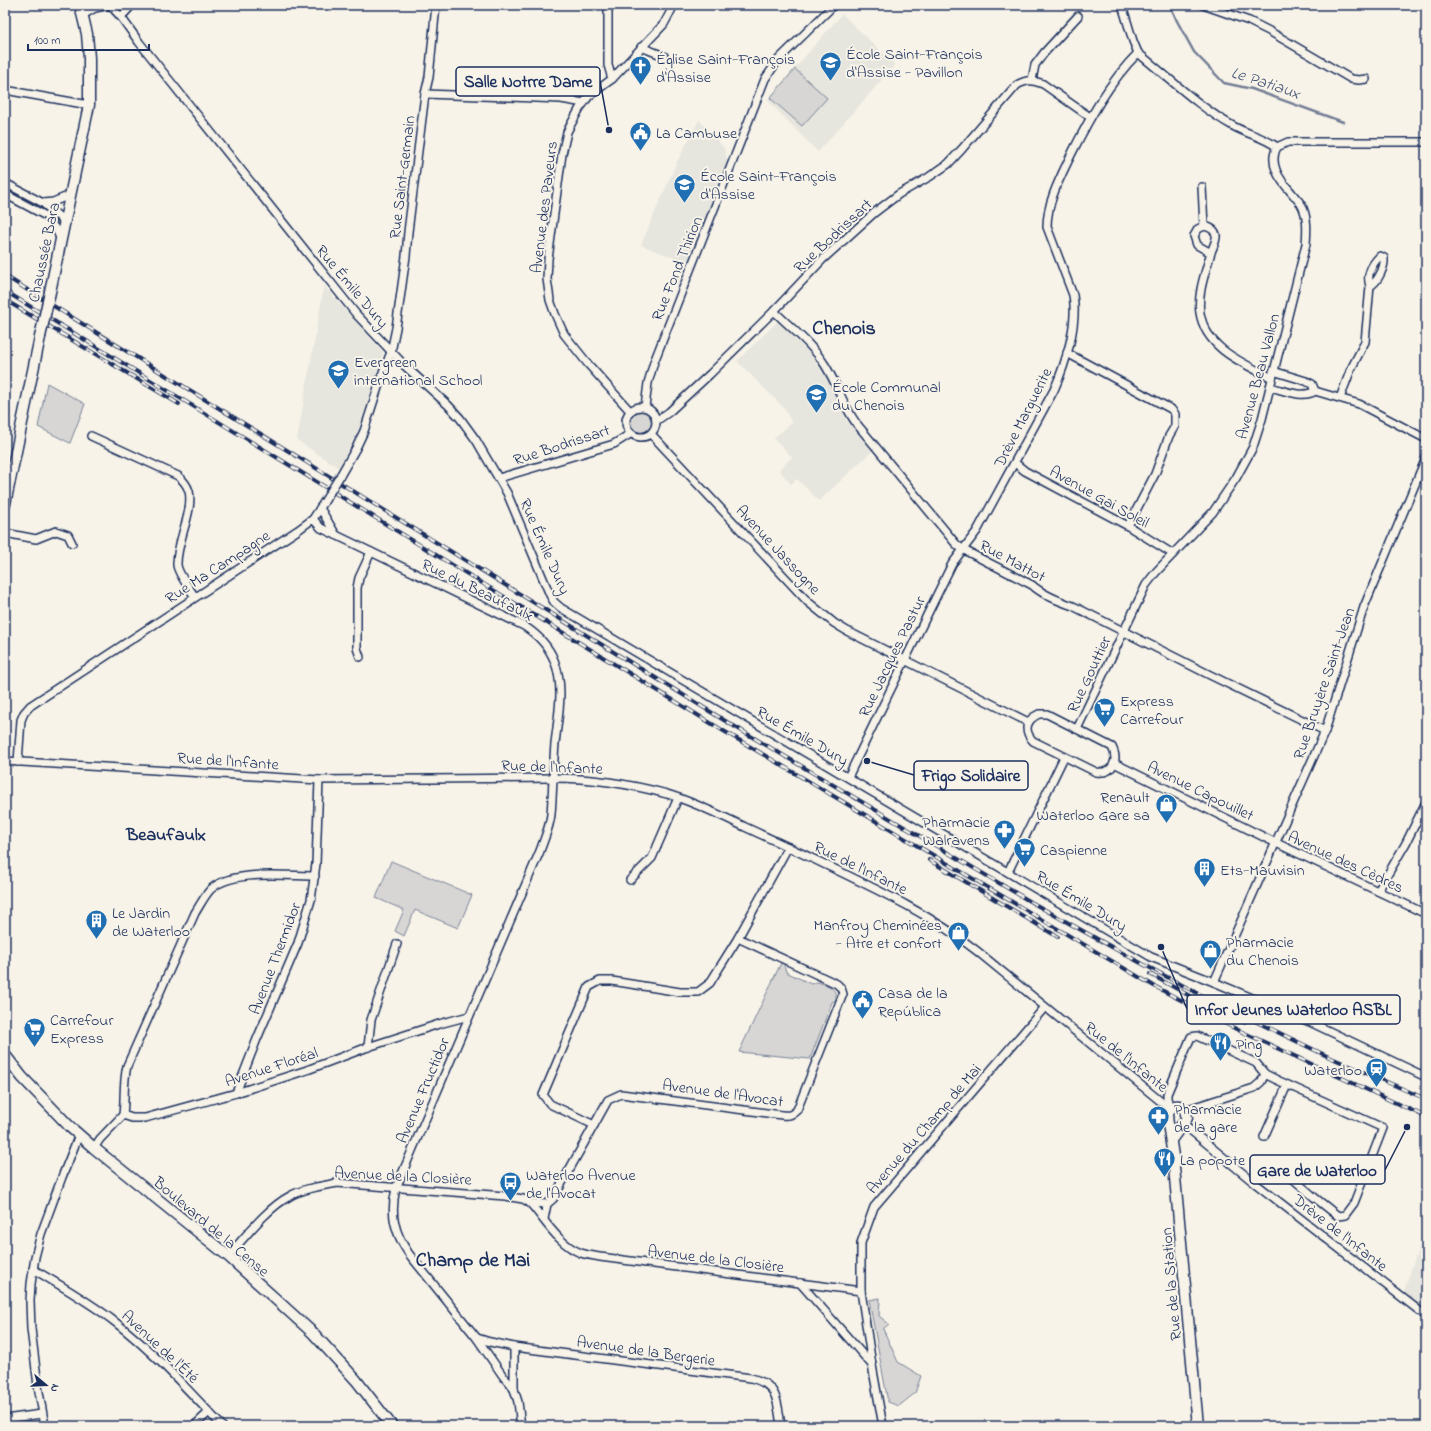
<svg xmlns="http://www.w3.org/2000/svg" width="1431" height="1431" viewBox="0 0 1431 1431" font-family="'Indie Flower',sans-serif">
	<style>
		.built { fill: #e6e5de }
		.green { fill: #d7d6d4; stroke: #798299 }
		.lines { fill: none; stroke-linecap: round; stroke-linejoin: round }
		.stream { stroke: #727c95; stroke-width: 2.5 }
		.street-casing { stroke: #1b2f5e; stroke-width: 10 }
		.secondary-casing { stroke: #1b2f5e; stroke-width: 13 }
		.street { stroke: #f7f3e8; stroke-width: 7 }
		.secondary { stroke: #f7f3e8; stroke-width: 10 }
		.rail-casing { stroke: #1b2f5e; stroke-width: 4 }
		.rail { stroke: #f7f3e8; stroke-width: 2.5; stroke-dasharray: 8; stroke-linecap: butt }
		.street-bridge-casing { stroke: #1b2f5e; stroke-width: 10; stroke-linecap: butt }
		.secondary-bridge-casing { stroke: #1b2f5e; stroke-width: 13; stroke-linecap: butt }
		.street-bridge { stroke: #f7f3e8; stroke-width: 7 }
		.secondary-bridge { stroke: #f7f3e8; stroke-width: 10 }
		.labels { text-anchor: middle; stroke-width: 4; stroke-linejoin: round; paint-order: stroke }
		.poi-label { font-size: 16px; fill: #1b2f5e; stroke: #f7f3e8; text-anchor: start }
		.street-label { font-size: 16px; fill: #1b2f5e; stroke: #f7f3e8 }
		.water-label { font-size: 17px; font-style: italic; fill: #465679; stroke: #f7f3e8 }
		.quarter-label { font-size: 18px; font-weight: bold; fill: #1b2f5e; stroke: #f7f3e8 }
		.district-label { font-size: 20px; font-weight: bold; fill: #1b2f5e; stroke: #f7f3e8 }
		.leader { fill: none; stroke: #1b2f5e; stroke-width: 1.5 }
		.callout-dot { fill: #1b2f5e; stroke: #f7f3e8; stroke-width: 1.5 }
		.callout { fill: #f7f3e8; stroke: #1b2f5e; stroke-width: 1.5 }
		.callout-label { font-size: 17px; text-anchor: middle; font-weight: bold; fill: #1b2f5e }
	</style>
	<rect width="100%" height="100%" fill="#f7f3e8"/>
	<filter id="ink" filterUnits="userSpaceOnUse"><feTurbulence type="fractalNoise" baseFrequency=".025" numOctaves="2"/><feDisplacementMap in="SourceGraphic" scale="8" xChannelSelector="R" yChannelSelector="G"/><feConvolveMatrix kernelMatrix="1 2 1 2 8 2 1 2 1" color-interpolation-filters="sRGB"/></filter>
	<g filter="url(#ink)">
		<g class="built">
			<polygon points="842,14 895,65 818,152 771,104 768,99"/>
			<polygon points="699,120 724,148 728,163 688,263 641,245 676,164"/>
			<polygon points="324,286 383,352 359,428 339,468 297,440"/>
			<polygon points="778,321 812,356 825,376 846,420 872,451 819,501 797,479 791,484 779,470 792,457 774,438 792,423 785,409 737,361"/>
			<polygon points="1426,1228 1426,1310 1403,1293"/>
		</g>
		<g class="green">
			<polygon points="795,69 827,98 802,126 770,98"/>
			<polygon points="47,383 85,404 70,443 38,427"/>
			<circle cx="641" cy="422" r="11"/>
			<polygon points="391,861 472,895 458,928 415,910 404,936 395,931 404,910 376,898"/>
			<path d="M781,963L784,964L786,972L811,984L818,982C828,986 836,986 836,1000L832,1002L810,1059L739,1052Z"/>
			<polygon points="880,1298 879,1316 889,1324 883,1329 898,1362 921,1376 915,1393 899,1406 888,1402 869,1300"/>
		</g>
		<g class="lines">
			<polyline class="stream" points="1170,5 1177,21 1194,52 1224,83 1252,89 1343,122"/>
			<defs>
				<g id="street">
					<polyline points="110,5 121,17 139,42 356,314 405,366 448,405 460,418 476,440 507,493 550,595 554,602 561,608 1151,957 1214,982 1312,1023 1426,1077"/>
					<polyline points="608,5 608,65 612,79"/>
					<path d="M1122,5L1133,41L1138,53C1167,76 1200,108 1233,126C1247,134 1264,137 1277,147"/>
					<polyline points="1203,5 1249,21 1269,31 1351,79 1359,80 1366,79"/>
					<polyline points="83,15 95,8 110,5"/>
					<polyline points="121,17 132,5"/>
					<polyline points="641,47 664,56"/>
					<polyline points="1032,80 1035,65 1044,53 1078,16"/>
					<polyline points="5,90 89,105"/>
					<polyline points="425,94 561,99 584,103"/>
					<polyline points="1277,147 1288,142 1426,142"/>
					<polyline points="5,183 43,203 53,202 70,195"/>
					<polyline points="1202,187 1204,226"/>
					<polyline points="5,194 46,216 57,231 60,238"/>
					<polyline points="43,203 64,221"/>
					<path d="M1211,253L1197,245L1194,236L1198,229L1204,226C1209,227 1215,229 1216,235C1217,240 1213,247 1211,252C1206,271 1197,293 1200,313C1206,349 1243,363 1272,378"/>
					<path d="M774,311C791,328 812,344 825,365C837,384 843,405 856,423L956,544L962,549L1032,585C1043,595 1059,601 1073,606L1210,675L1325,731"/>
					<polyline points="1067,353 1171,409 1175,414 1175,426 1169,436 1155,474 1128,526"/>
					<path d="M1270,387C1283,390 1303,399 1315,391L1312,384L1306,381L1273,371"/>
					<polyline points="1315,391 1359,404 1426,439"/>
					<path d="M1340,398L1351,369L1365,342L1370,286C1378,282 1385,267 1384,258L1380,256C1372,264 1366,275 1370,286"/>
					<circle cx="641" cy="422" r="15"/>
					<polyline points="645,407 648,383 654,362 765,79 779,59 834,5"/>
					<polyline points="630,411 588,364 564,334 555,314 550,300 547,279 548,259 562,154 567,132 570,126 580,108 589,96 612,79 664,24 674,5"/>
					<path d="M656,421L669,412L710,374L774,311L822,260L874,213L899,194L929,177L948,164L962,149L1017,85C1027,79 1033,80 1043,84L1090,117"/>
					<polyline points="651,434 808,602 834,623 847,631 1028,722"/>
					<path d="M91,436L178,476C183,480 187,485 189,491C194,512 176,542 177,565C178,574 190,589 195,597"/>
					<polyline points="1015,463 1025,471 1128,526 1173,554"/>
					<polyline points="340,476 356,448 364,431 383,372 391,352 396,328 406,256 408,232 425,94 429,77 436,5"/>
					<polyline points="499,478 614,444 630,434"/>
					<polyline points="320,508 336,535"/>
					<path d="M313,519L321,528L336,535L524,626C538,635 548,645 554,660C565,687 558,715 555,744C553,767 553,790 551,814C550,827 544,839 540,851L396,1188C390,1214 394,1232 409,1254L476,1337L503,1376L514,1389"/>
					<polyline points="5,533 36,539 56,531 68,535 72,543"/>
					<polyline points="360,657 357,648 357,588 359,578 371,552"/>
					<path d="M1039,714H1047L1112,747C1119,761 1113,774 1096,772L1033,741C1023,730 1026,720 1039,714Z"/>
					<path d="M1077,729L1146,585L1156,572L1213,512L1236,478L1253,447L1262,419L1306,244C1307,231 1308,216 1301,204C1298,200 1294,196 1291,192C1280,180 1268,164 1277,147"/>
					<path d="M5,761L319,780L553,778C592,778 630,784 667,794C694,802 720,815 745,827C771,839 797,851 822,863C876,889 930,914 977,951L1170,1109"/>
					<polyline points="18,762 21,720 24,713 30,706 298,530 313,519 324,502"/>
					<polyline points="1114,763 1270,840 1426,914"/>
					<path d="M848,777L952,564L977,531L1054,390C1066,363 1078,324 1073,295L1047,227C1047,202 1060,178 1071,155C1089,119 1109,82 1138,53"/>
					<polyline points="1008,872 1064,757"/>
					<polyline points="630,880 652,858 678,798"/>
					<polyline points="1378,891 1406,843 1426,802"/>
					<polyline points="1214,982 1325,731 1364,607 1426,458"/>
					<polyline points="368,1047 371,1020 397,944"/>
					<polyline points="236,1093 257,1039 298,943 311,900 316,864 319,780"/>
					<polyline points="1170,1109 1167,1098 1167,1094 1191,1037 1197,1036 1256,1063 1265,1074 1277,1080 1383,1128 1354,1203 1345,1215 1338,1216 1314,1197 1283,1170"/>
					<polyline points="1185,1110 1254,1088 1261,1082 1265,1074"/>
					<path d="M123,1115C125,1099 123,1082 127,1066L195,913C200,905 204,897 210,890C231,869 286,876 315,876"/>
					<polyline points="1183,1124 1251,1180 1426,1316"/>
					<polyline points="594,1125 550,1104 543,1095 589,987 600,981 612,981 680,992 698,992 710,983 713,978 738,938 788,847"/>
					<polyline points="1264,1137 1287,1085"/>
					<polyline points="94,1148 100,1139 123,1115 132,1118 145,1118 236,1093 307,1070 368,1047 439,1024 469,1016"/>
					<polyline points="530,1203 547,1204"/>
					<path d="M544,1219L547,1204L553,1199L608,1100L621,1094L782,1115C789,1116 792,1115 797,1110L843,994L841,988L837,984L738,938"/>
					<path d="M228,1256C245,1237 267,1208 290,1196C304,1188 322,1186 337,1183L505,1196L523,1199L530,1203C545,1220 559,1245 581,1253C587,1255 594,1256 600,1257L861,1291"/>
					<path d="M33,1269C61,1286 90,1302 115,1322C154,1352 188,1390 222,1426"/>
					<polyline points="800,1283 872,1365"/>
					<path d="M477,1338L490,1342L514,1347L751,1378C779,1385 777,1401 781,1426"/>
					<polyline points="514,1347 514,1389 518,1402 521,1426"/>
					<polyline points="5,1419 42,1414"/>
					<polyline points="45,1426 38,1386 31,1329 30,1301 31,1284 35,1257 41,1234 62,1177 79,1135"/>
					<polyline points="194,1426 209,1412"/>
					<polyline points="883,1426 872,1365 861,1291 861,1243 874,1207 1045,1007"/>
				</g>
				<g id="secondary">
					<polyline points="50,292 89,105 89,58 87,34 80,5"/>
					<polyline points="5,504 40,337"/>
					<polyline points="5,1055 22,1077 70,1127 94,1148 228,1256 313,1333 356,1380 392,1426"/>
					<path d="M1171,1140L1187,1118L1185,1110C1180,1105 1175,1104 1170,1109L1167,1117L1173,1156L1198,1426"/>
				</g>
			</defs>
			<use href="#street" class="street-casing"/>
			<use href="#secondary" class="secondary-casing"/>
			<use href="#street" class="street"/>
			<use href="#secondary" class="secondary"/>
			<defs>
				<g id="rail">
					<polyline points="5,276 727,722 1031,902 1126,955 1197,993 1327,1056 1426,1099"/>
					<polyline points="5,291 722,730 1154,986 1238,1030 1426,1117"/>
					<polyline points="5,300 179,404"/>
					<polyline points="929,860 1058,937"/>
					<polyline points="1150,974 1206,1005 1244,1022"/>
				</g>
			</defs>
			<use href="#rail" class="rail-casing"/>
			<use href="#rail" class="rail"/>
			<defs>
				<polyline id="street-bridge" points="324,502 340,476"/>
				<polyline id="secondary-bridge" points="40,337 50,292"/>
			</defs>
			<use href="#street-bridge" class="street-bridge-casing"/>
			<use href="#secondary-bridge" class="secondary-bridge-casing"/>
			<use href="#street-bridge" class="street-bridge"/>
			<use href="#secondary-bridge" class="secondary-bridge"/>
		</g>
	</g>
	<defs>
		<symbol id="school-pin" viewBox="-11 -11 22 30"><path d="M0 17L-7.5 6A9.5 9.5 0 1 1 7.5 6Z" fill="#1f6fb2" stroke="#f7f3e8"/><path d="M0-5L7-2L0 1L-7-2ZM-4 1L0 2.5L4 1V4Q0 6-4 4Z" fill="#fff"/></symbol>
		<symbol id="church-pin" viewBox="-11 -11 22 30"><path d="M0 17L-7.5 6A9.5 9.5 0 1 1 7.5 6Z" fill="#1f6fb2" stroke="#f7f3e8"/><path d="M-1.2-6h2.4v3.5h3.3v2.4h-3.3V6h-2.4V-.1h-3.3v-2.4h3.3Z" fill="#fff"/></symbol>
		<symbol id="civic-pin" viewBox="-11 -11 22 30"><path d="M0 17L-7.5 6A9.5 9.5 0 1 1 7.5 6Z" fill="#1f6fb2" stroke="#f7f3e8"/><path d="M-.6-6.5H3V-4.5H.6V-3L4-1V1h2V6H-6V1h2V-1L-.6-3ZM-1.2 2.5V6h2.4V2.5Z" fill="#fff"/></symbol>
		<symbol id="supermarket-pin" viewBox="-11 -11 22 30"><path d="M0 17L-7.5 6A9.5 9.5 0 1 1 7.5 6Z" fill="#1f6fb2" stroke="#f7f3e8"/><path d="M-6-5.5h2.5l.6 2H6L4.5 2H-2.5L-4.4-4H-6ZM-1.5 3.2a1.3 1.3 0 1 0 .1 0ZM3 3.2a1.3 1.3 0 1 0 .1 0Z" fill="#fff"/></symbol>
		<symbol id="shop-pin" viewBox="-11 -11 22 30"><path d="M0 17L-7.5 6A9.5 9.5 0 1 1 7.5 6Z" fill="#1f6fb2" stroke="#f7f3e8"/><path d="M-5-2.5h2.3a2.7 3.5 0 0 1 5.4 0H5L5.5 6h-11ZM-1.5-2.5h3a1.5 2.3 0 0 0-3 0Z" fill="#fff"/></symbol>
		<symbol id="pharmacy-pin" viewBox="-11 -11 22 30"><path d="M0 17L-7.5 6A9.5 9.5 0 1 1 7.5 6Z" fill="#1f6fb2" stroke="#f7f3e8"/><path d="M-2-6h4v4h4v4h-4v4h-4v-4h-4v-4h4Z" fill="#fff"/></symbol>
		<symbol id="building-pin" viewBox="-11 -11 22 30"><path d="M0 17L-7.5 6A9.5 9.5 0 1 1 7.5 6Z" fill="#1f6fb2" stroke="#f7f3e8"/><path d="M-4-6H4V6H1V3H-1V6H-4ZM-2.5-4.3h1.7v1.8h-1.7ZM.8-4.3h1.7v1.8H.8ZM-2.5-1h1.7V.8h-1.7ZM.8-1h1.7V.8H.8Z" fill="#fff"/></symbol>
		<symbol id="restaurant-pin" viewBox="-11 -11 22 30"><path d="M0 17L-7.5 6A9.5 9.5 0 1 1 7.5 6Z" fill="#1f6fb2" stroke="#f7f3e8"/><path d="M-5-6h1v4h1v-4h1v4h1v-4h1v5L-1.5 .5V6h-2V.5L-5-1ZM5-6V6H3V1.5H1.5Q1.5-4 5-6Z" fill="#fff"/></symbol>
		<symbol id="station-pin" viewBox="-11 -11 22 30"><path d="M0 17L-7.5 6A9.5 9.5 0 1 1 7.5 6Z" fill="#1f6fb2" stroke="#f7f3e8"/><path d="M-3-6H3Q5-6 5-4V2Q5 4 3 4L4.5 6H3L1.5 4h-3L-3 6H-4.5L-3 4Q-5 4-5 2V-4Q-5-6-3-6ZM-3.5-4v3h7v-3ZM-3.5 1v1.5H-2V1ZM2 1v1.5H3.5V1Z" fill="#fff"/></symbol>
		<symbol id="bus-pin" viewBox="-11 -11 22 30"><path d="M0 17L-7.5 6A9.5 9.5 0 1 1 7.5 6Z" fill="#1f6fb2" stroke="#f7f3e8"/><path d="M-5-6H5V4H4V6H2V4H-2V6H-4V4H-5ZM-3.5-4V0h7V-4ZM-3.5 1.2v1.5H-2V1.2ZM2 1.2v1.5H3.5V1.2Z" fill="#fff"/></symbol>
	</defs>
	<g fill-rule="evenodd">
		<use href="#school-pin" x="818" y="50" width="25" height="34"/>
		<use href="#church-pin" x="628" y="54" width="25" height="34"/>
		<use href="#civic-pin" x="628" y="120" width="25" height="34"/>
		<use href="#school-pin" x="672" y="172" width="25" height="34"/>
		<use href="#school-pin" x="326" y="358" width="25" height="34"/>
		<use href="#school-pin" x="804" y="382" width="25" height="34"/>
		<use href="#supermarket-pin" x="1092" y="696" width="25" height="34"/>
		<use href="#shop-pin" x="1154" y="792" width="25" height="34"/>
		<use href="#pharmacy-pin" x="992" y="818" width="25" height="34"/>
		<use href="#supermarket-pin" x="1012" y="836" width="25" height="34"/>
		<use href="#building-pin" x="1192" y="856" width="25" height="34"/>
		<use href="#building-pin" x="84" y="908" width="25" height="34"/>
		<use href="#shop-pin" x="946" y="920" width="25" height="34"/>
		<use href="#shop-pin" x="1198" y="938" width="25" height="34"/>
		<use href="#civic-pin" x="850" y="988" width="25" height="34"/>
		<use href="#supermarket-pin" x="22" y="1016" width="25" height="34"/>
		<use href="#restaurant-pin" x="1208" y="1030" width="25" height="34"/>
		<use href="#station-pin" x="1364" y="1056" width="25" height="34"/>
		<use href="#pharmacy-pin" x="1146" y="1104" width="25" height="34"/>
		<use href="#restaurant-pin" x="1152" y="1146" width="25" height="34"/>
		<use href="#bus-pin" x="498" y="1170" width="25" height="34"/>
	</g>
	<g class="labels">
		<g class="poi-label">
			<text x="846" y="59">École Saint-François<tspan x="846" dy="18">d'Assise - Pavillon</tspan></text>
			<text x="656" y="64">Église Saint-François<tspan x="656" dy="18">d'Assise</tspan></text>
			<text x="656" y="138">La Cambuse</text>
			<text x="700" y="181">École Saint-François<tspan x="700" dy="18">d'Assise</tspan></text>
			<text x="354" y="367">Evergreen<tspan x="354" dy="18">international School</tspan></text>
			<text x="832" y="392">École Communal<tspan x="832" dy="18">du Chenois</tspan></text>
			<text x="1120" y="706">Express<tspan x="1120" dy="18">Carrefour</tspan></text>
			<text x="1150" y="802" text-anchor="end">Renault<tspan x="1150" dy="18">Waterloo Gare sa</tspan></text>
			<text x="990" y="827" text-anchor="end">Pharmacie<tspan x="990" dy="18">Walravens</tspan></text>
			<text x="1040" y="855">Caspienne</text>
			<text x="1220" y="875">Ets-Mauvisin</text>
			<text x="112" y="918">Le Jardin<tspan x="112" dy="18">de Waterloo</tspan></text>
			<text x="942" y="930" text-anchor="end">Manfroy Cheminées<tspan x="942" dy="18">- Atre et confort</tspan></text>
			<text x="1226" y="947">Pharmacie<tspan x="1226" dy="18">du Chenois</tspan></text>
			<text x="878" y="998">Casa de la<tspan x="878" dy="18">República</tspan></text>
			<text x="50" y="1025">Carrefour<tspan x="50" dy="18">Express</tspan></text>
			<text x="1236" y="1049">Ping</text>
			<text x="1362" y="1075" text-anchor="end">Waterloo</text>
			<text x="1174" y="1114">Pharmacie<tspan x="1174" dy="18">de la gare</tspan></text>
			<text x="1180" y="1165">La popote</text>
			<text x="526" y="1180">Waterloo Avenue<tspan x="526" dy="18">de l'Avocat</tspan></text>
		</g>
		<g class="street-label">
			<text transform="translate(401 177) rotate(-83)" y="6">Rue Saint-Germain</text>
			<text transform="translate(543 207) rotate(-83)" y="6">Avenue des Paveurs</text>
			<text transform="translate(832 235) rotate(-43)" y="6">Rue Bodrissart</text>
			<text transform="translate(43 252) rotate(-78)" y="6">Chaussée Bara</text>
			<text transform="translate(676 268) rotate(-68)" y="6">Rue Fond Thirion</text>
			<text transform="translate(353 286) rotate(50)" y="6">Rue Émile Dury</text>
			<text transform="translate(1257 376) rotate(-75)" y="6">Avenue Beau Vallon</text>
			<text transform="translate(1022 417) rotate(-63)" y="6">Drève Marguerite</text>
			<text transform="translate(561 444) rotate(-18)" y="6">Rue Bodrissart</text>
			<text transform="translate(1100 496) rotate(29)" y="6">Avenue Gai Soleil</text>
			<text transform="translate(546 546) rotate(66)" y="6">Rue Émile Dury</text>
			<text transform="translate(779 549) rotate(47)" y="6">Avenue Jassogne</text>
			<text transform="translate(1013 560) rotate(28)" y="6">Rue Mattot</text>
			<text transform="translate(217 566) rotate(-33)" y="6">Rue Ma Campagne</text>
			<text transform="translate(478 589) rotate(26)" y="6">Rue du Beaufaulx</text>
			<text transform="translate(891 656) rotate(-64)" y="6">Rue Jacques Pastur</text>
			<text transform="translate(1088 674) rotate(-65)" y="6">Rue Gouttier</text>
			<text transform="translate(1323 683) rotate(-71)" y="6">Rue Bruyère Saint-Jean</text>
			<text transform="translate(803 735) rotate(30)" y="6">Rue Émile Dury</text>
			<text transform="translate(228 760) rotate(4)" y="6">Rue de l'Infante</text>
			<text transform="translate(552 766) rotate(2)" y="6">Rue de l'Infante</text>
			<text transform="translate(1201 790) rotate(26)" y="6">Avenue Capouillet</text>
			<text transform="translate(1346 861) rotate(25)" y="6">Avenue des Cèdres</text>
			<text transform="translate(861 867) rotate(26)" y="6">Rue de l'Infante</text>
			<text transform="translate(1082 900) rotate(31)" y="6">Rue Émile Dury</text>
			<text transform="translate(274 958) rotate(-69)" y="6">Avenue Thermidor</text>
			<text transform="translate(1127 1056) rotate(39)" y="6">Rue de l'Infante</text>
			<text transform="translate(271 1066) rotate(-18)" y="6">Avenue Floréal</text>
			<text transform="translate(422 1090) rotate(-67)" y="6">Avenue Fructidor</text>
			<text transform="translate(723 1092) rotate(8)" y="6">Avenue de l'Avocat</text>
			<text transform="translate(923 1128) rotate(-49)" y="6">Avenue du Champ de Mai</text>
			<text transform="translate(403 1175) rotate(3)" y="6">Avenue de la Closière</text>
			<text transform="translate(212 1226) rotate(40)" y="6">Boulevard de la Cense</text>
			<text transform="translate(1341 1232) rotate(38)" y="6">Drève de l'Infante</text>
			<text transform="translate(716 1258) rotate(7)" y="6">Avenue de la Closière</text>
			<text transform="translate(1170 1284) rotate(-95)" y="6">Rue de la Station</text>
			<text transform="translate(161 1346) rotate(43)" y="6">Avenue de l'Été</text>
			<text transform="translate(646 1350) rotate(8)" y="6">Avenue de la Bergerie</text>
		</g>
		<g class="water-label">
			<text transform="translate(1266 82) rotate(18)" y="6">Le Patiaux</text>
		</g>
		<g class="quarter-label">
			<text x="166" y="840">Beaufaulx</text>
		</g>
		<g class="district-label">
			<text x="844" y="334">Chenois</text>
			<text x="473" y="1266">Champ de Mai</text>
		</g>
	</g>
	<path class="leader" d="M609 130L600 81M867 761L914 775M1161 947L1187 1009M1407 1127L1385 1170"/>
	<g class="callout-dot">
		<circle cx="609" cy="130" r="4"/>
		<circle cx="867" cy="761" r="4"/>
		<circle cx="1161" cy="947" r="4"/>
		<circle cx="1407" cy="1127" r="4"/>
	</g>
	<g class="callout">
		<rect x="456" y="67" width="144" height="29" rx="4"/>
		<rect x="914" y="761" width="114" height="29" rx="4"/>
		<rect x="1187" y="995" width="213" height="29" rx="4"/>
		<rect x="1250" y="1155" width="135" height="29" rx="4"/>
	</g>
	<g class="callout-label">
		<text x="528" y="87">Salle Notrre Dame</text>
		<text x="971" y="781">Frigo Solidaire</text>
		<text x="1293" y="1015">Infor Jeunes Waterloo ASBL</text>
		<text x="1317" y="1176">Gare de Waterloo</text>
	</g>
	<rect width="1431" height="1431" fill="none" stroke="#f7f3e8" stroke-width="20"/>
	<rect x="10" y="10" width="1411" height="1411" fill="none" stroke="#1b2f5e" stroke-width="1.5" filter="url(#ink)"/>
	<g transform="translate(46 1385) rotate(109)" stroke="#f7f3e8" stroke-width="3" paint-order="stroke">
	<path d="M0-3L7 15L0 10L-7 15Z" fill="#1b2f5e"/>
	<text y="-6" font-size="11" font-weight="bold" text-anchor="middle" fill="#1b2f5e">N</text>
	</g>
	<path d="M28 44v6h121v-6" fill="none" stroke="#1b2f5e" stroke-width="2"/>
	<text x="34" y="44" font-size="12" fill="#1b2f5e" stroke="#f7f3e8" stroke-width="3" paint-order="stroke">100 m</text>
</svg>
